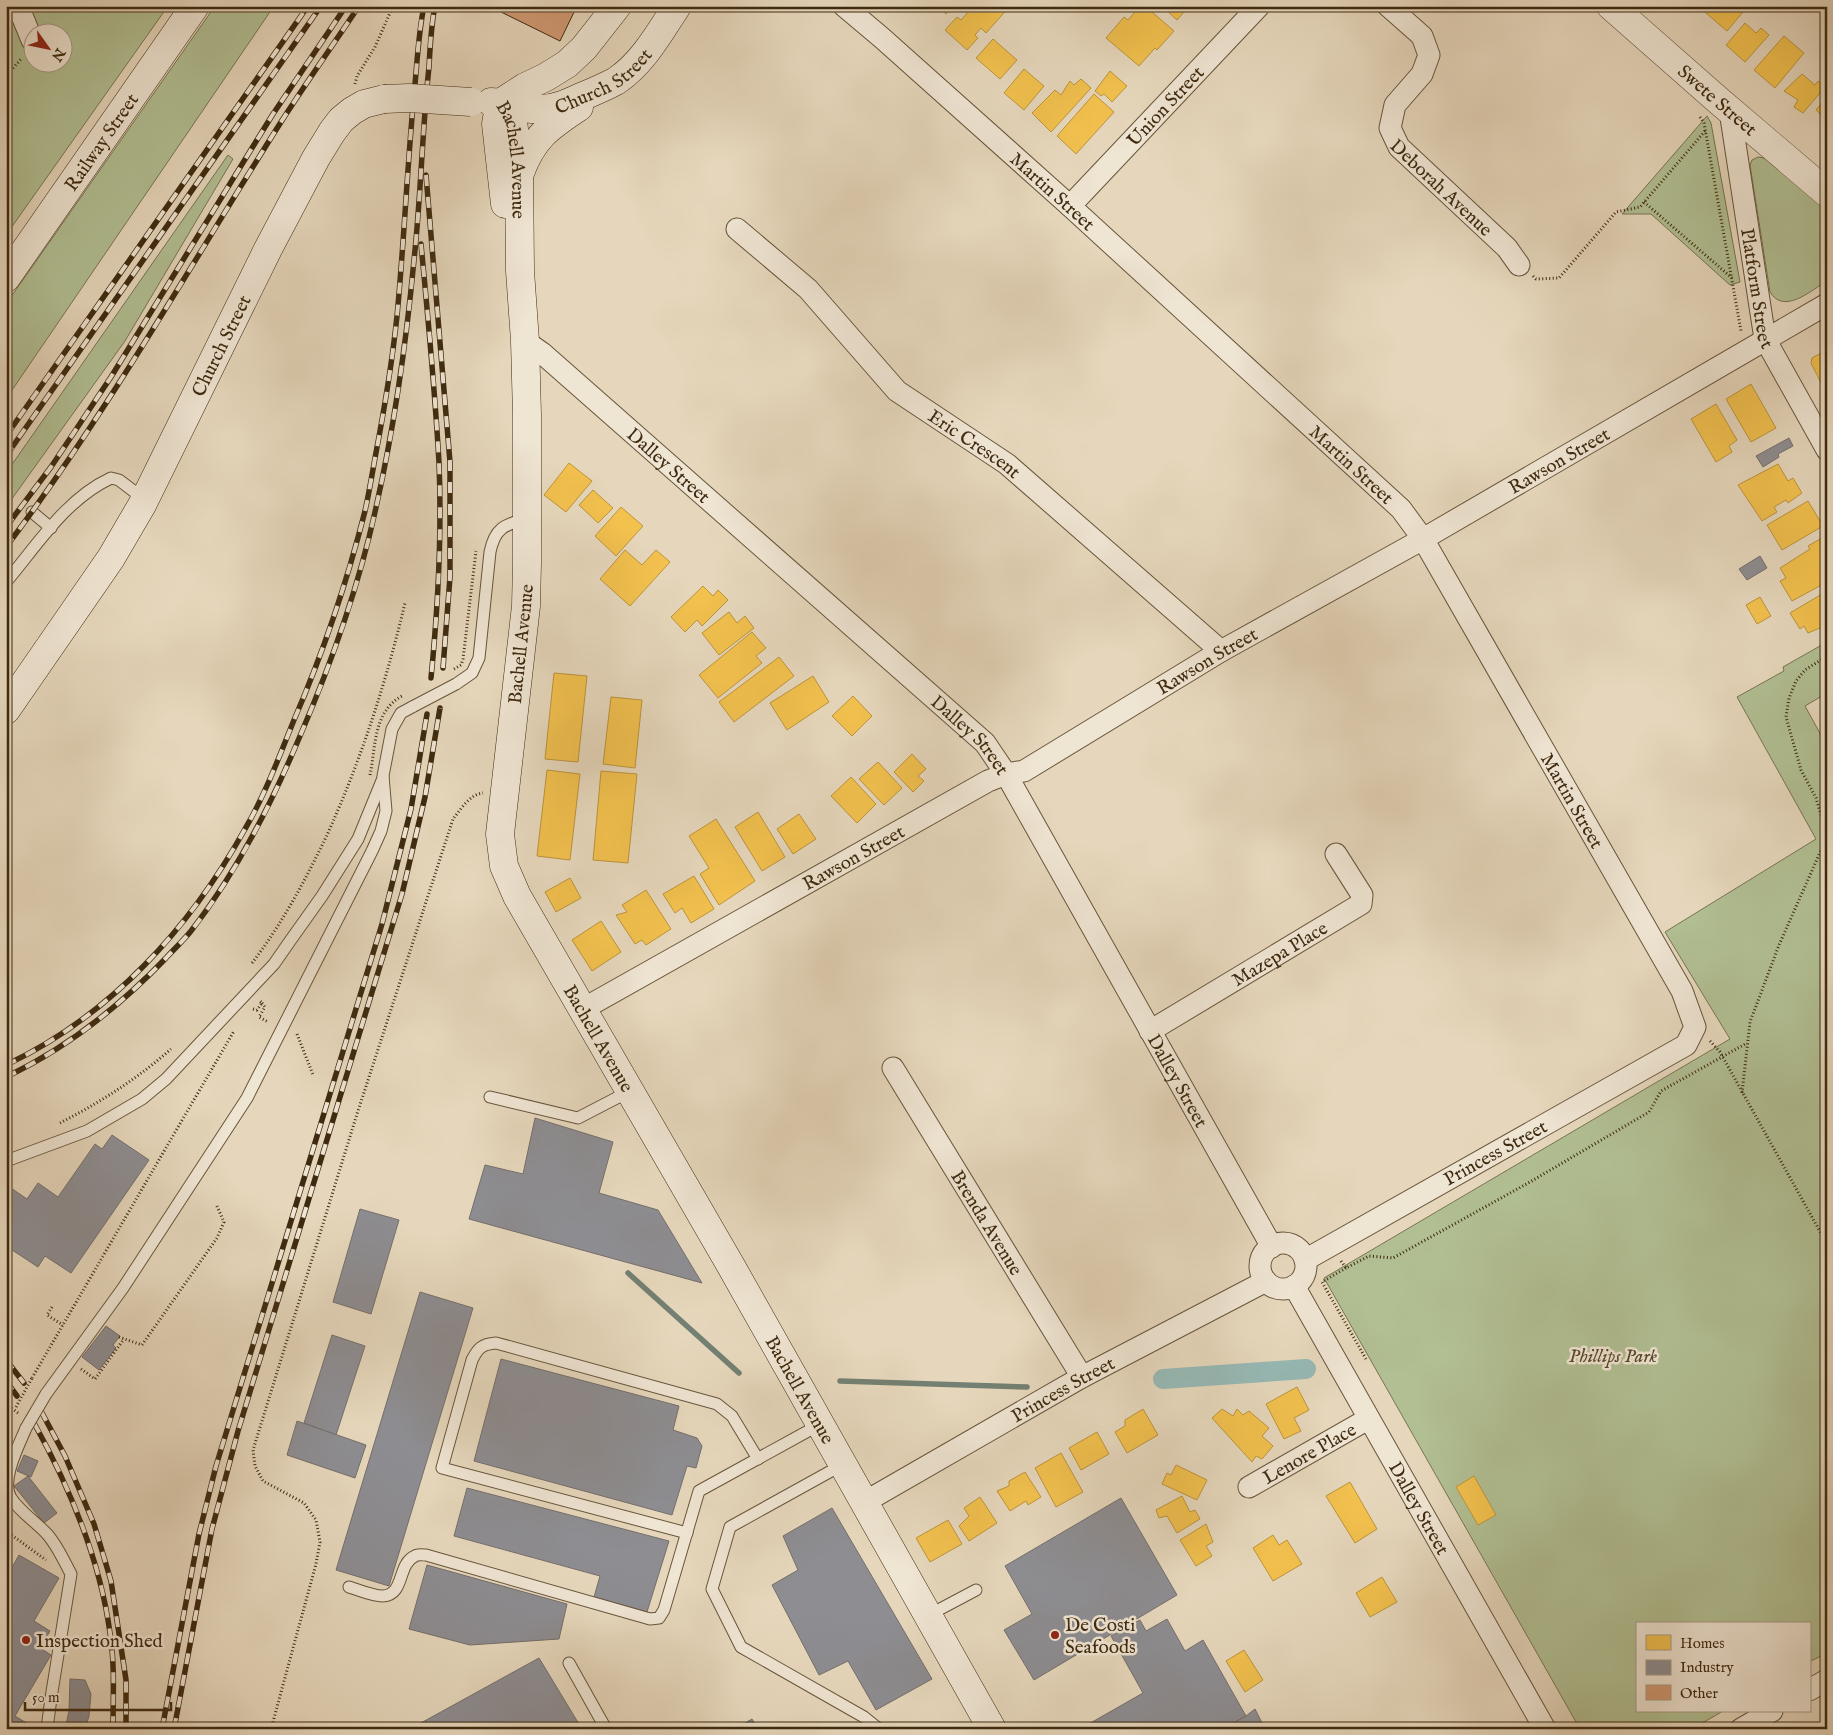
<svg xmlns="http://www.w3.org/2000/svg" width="1833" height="1735" viewBox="0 0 1833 1735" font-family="'IM FELL English',serif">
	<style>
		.green { fill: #b1bf93; stroke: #787452; fill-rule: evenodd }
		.homes { fill: #f2c14e; stroke: #bc943b }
		.industry { fill: #8d8d92; stroke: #756f6b }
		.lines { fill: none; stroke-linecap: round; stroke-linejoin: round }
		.stream { stroke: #738073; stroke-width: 5.5 }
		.canal { stroke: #97b9b5; stroke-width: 20 }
		.building { fill: #d29973; stroke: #3e2a10 }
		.service-casing { stroke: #68553b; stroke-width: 13 }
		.minor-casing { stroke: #68553b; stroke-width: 23 }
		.tertiary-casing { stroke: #68553b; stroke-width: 29 }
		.secondary-casing { stroke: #3e2a10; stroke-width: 29 }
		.path { stroke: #3e2a10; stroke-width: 3; stroke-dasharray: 1 2.5; stroke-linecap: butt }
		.service { stroke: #efe5d3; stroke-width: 11 }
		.minor { stroke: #efe5d3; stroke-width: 21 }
		.tertiary { stroke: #efe5d3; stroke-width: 28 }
		.secondary { stroke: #efe5d3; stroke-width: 28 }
		.rail-casing { stroke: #3e2a10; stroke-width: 5.5 }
		.rail { stroke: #efe5d3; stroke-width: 4; stroke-dasharray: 11; stroke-linecap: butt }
		.service-bridge-casing { stroke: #68553b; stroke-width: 13; stroke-linecap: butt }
		.secondary-bridge-casing { stroke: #3e2a10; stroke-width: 29; stroke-linecap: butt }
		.path-bridge { stroke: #3e2a10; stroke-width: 3; stroke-dasharray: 1 2.5; stroke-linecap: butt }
		.service-bridge { stroke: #efe5d3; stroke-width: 11 }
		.secondary-bridge { stroke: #efe5d3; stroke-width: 28 }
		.poi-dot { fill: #8f2418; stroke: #efe5d3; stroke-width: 2 }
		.labels { text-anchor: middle; stroke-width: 5; stroke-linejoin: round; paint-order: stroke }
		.street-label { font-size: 19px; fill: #3e2a10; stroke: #efe5d3 }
		.park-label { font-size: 19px; font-style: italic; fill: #55482a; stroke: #efe5d3 }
		.poi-label { font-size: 19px; fill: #3e2a10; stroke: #efe5d3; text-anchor: start }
	</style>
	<rect width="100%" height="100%" fill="#e6d7bc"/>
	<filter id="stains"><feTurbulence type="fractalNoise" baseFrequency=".004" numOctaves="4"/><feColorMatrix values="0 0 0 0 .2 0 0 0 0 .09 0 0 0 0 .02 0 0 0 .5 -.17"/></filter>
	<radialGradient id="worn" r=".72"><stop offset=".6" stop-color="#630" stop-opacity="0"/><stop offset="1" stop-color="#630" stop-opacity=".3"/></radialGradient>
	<g class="green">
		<path d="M6,6H168L6,235ZM32,32H62V62H32Z"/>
		<polygon points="215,6 274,6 6,399 6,304"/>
		<polygon points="1707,116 1711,123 1740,282 1730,285 1651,214 1622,214"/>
		<polygon points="228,155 233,159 125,341 6,507 6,473"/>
		<path d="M1758,157L1764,158L1771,161L1827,211V281C1810,291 1784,315 1770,292L1750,165L1752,160Z"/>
		<polygon points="1827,642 1827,693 1805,706 1827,746 1827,1653 1809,1662 1809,1624 1637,1624 1637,1711 1723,1711 1692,1729 1580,1729 1324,1278 1730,1039 1665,932 1816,839 1737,697 1784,671 1783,667"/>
	</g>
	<g class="homes">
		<polygon points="938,6 954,6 946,14"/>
		<polygon points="965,6 1010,6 986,33 981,28 975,35 978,38 967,50 945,30 957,17 961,20 969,11"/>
		<polygon points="1140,6 1145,6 1174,31 1157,50 1155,48 1139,66 1106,38 1124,17 1128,20"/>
		<polygon points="1162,6 1189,6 1177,20"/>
		<polygon points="1700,6 1748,6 1727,31 1699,7"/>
		<polygon points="1745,23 1756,33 1761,28 1769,35 1745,62 1726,45"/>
		<polygon points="1784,36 1804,53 1775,88 1754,70"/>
		<polygon points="993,39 1017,60 1000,79 976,58"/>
		<polygon points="1024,69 1044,86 1024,110 1004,93"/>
		<polygon points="1110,71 1127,86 1112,102 1104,94 1101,96 1095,91"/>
		<polygon points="1802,74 1815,85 1818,81 1825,87 1803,113 1794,107 1798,100 1784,91"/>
		<polygon points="1081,79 1091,88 1051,132 1032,113 1055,90 1061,95 1070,81 1074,85"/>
		<polygon points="1094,94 1114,112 1076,154 1057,136"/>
		<polygon points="1827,97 1827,120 1816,110"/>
		<polygon points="1827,350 1827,395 1811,363 1812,358"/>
		<polygon points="1751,384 1776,428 1751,442 1726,399"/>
		<polygon points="1716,404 1737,440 1729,446 1732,452 1716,462 1691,419"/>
		<polygon points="569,463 592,481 566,512 544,495"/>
		<polygon points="1778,464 1788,481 1793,478 1802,493 1788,503 1786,500 1774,507 1777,512 1762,521 1738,485"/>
		<polygon points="593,490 613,508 598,523 579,505"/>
		<polygon points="1808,501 1823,526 1782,550 1767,525"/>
		<polygon points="621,507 643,526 616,556 595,536"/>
		<polygon points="1827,535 1827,582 1792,601 1780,581 1786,578 1780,568 1810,549 1808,546"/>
		<polygon points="625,550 642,565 656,550 670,562 630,606 600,579"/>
		<polygon points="703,586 713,596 718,590 728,600 702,626 697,620 685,632 671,617"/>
		<polygon points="1827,591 1827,625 1808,633 1804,626 1800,629 1790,613"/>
		<polygon points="1760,597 1771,616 1757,624 1746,605"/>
		<polygon points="729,612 737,623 745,616 754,628 719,655 702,633"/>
		<polygon points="752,632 766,648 756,656 762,663 718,698 699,675"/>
		<polygon points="779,657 794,676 734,722 719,702"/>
		<polygon points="554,673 587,676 578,762 545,759"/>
		<polygon points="813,676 829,702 787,730 770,703"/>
		<polygon points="853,696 872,716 852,736 832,716"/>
		<polygon points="611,697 642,700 635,768 603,764"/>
		<polygon points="912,754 926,769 918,776 924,781 913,792 894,772"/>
		<polygon points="878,762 902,788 884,805 859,779"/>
		<polygon points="547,770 580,774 570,860 537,856"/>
		<polygon points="601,771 637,774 628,863 593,860"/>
		<polygon points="851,777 876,804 857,823 831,796"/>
		<polygon points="758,812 785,857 762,871 735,827"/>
		<polygon points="799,814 816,839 793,854 777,829"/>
		<polygon points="716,819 755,881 719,905 700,874 709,868 689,836"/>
		<polygon points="694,876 714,909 691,923 682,908 675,913 663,894"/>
		<polygon points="570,878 581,898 556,912 545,892"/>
		<polygon points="646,890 671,929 646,945 642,940 635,944 616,915 627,912 622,905"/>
		<polygon points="601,921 621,952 592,971 572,940"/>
		<polygon points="1297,1387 1309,1410 1294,1418 1301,1431 1284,1439 1266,1404"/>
		<polygon points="1143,1409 1158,1435 1127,1453 1115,1432 1125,1426 1125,1420"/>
		<polygon points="1222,1409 1233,1416 1237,1409 1243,1415 1249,1411 1269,1428 1262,1436 1273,1446 1262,1459 1256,1456 1252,1462 1212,1418"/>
		<polygon points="1097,1432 1109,1454 1081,1470 1069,1448"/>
		<polygon points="1061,1453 1083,1492 1056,1507 1035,1468"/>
		<polygon points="1176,1465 1207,1480 1197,1500 1162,1484 1167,1473 1171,1475"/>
		<polygon points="1025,1472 1041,1497 1028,1505 1026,1501 1010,1511 997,1491 1009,1486 1009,1481"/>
		<polygon points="1474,1476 1496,1515 1478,1525 1456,1487"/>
		<polygon points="1350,1482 1377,1529 1355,1543 1326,1496"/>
		<polygon points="1182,1496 1190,1512 1195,1510 1200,1519 1177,1533 1167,1516 1159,1518 1156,1510"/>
		<polygon points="980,1497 997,1523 969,1541 959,1526 969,1516 964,1508"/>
		<polygon points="948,1520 962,1544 930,1562 916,1538"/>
		<polygon points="1206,1524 1213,1542 1206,1546 1212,1556 1196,1566 1180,1540"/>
		<polygon points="1273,1535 1279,1545 1287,1540 1302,1564 1273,1581 1253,1548"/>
		<polygon points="1382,1577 1397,1602 1370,1617 1356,1593"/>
		<polygon points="1244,1650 1263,1680 1245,1692 1226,1661"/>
	</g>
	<g class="industry">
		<polygon points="1789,438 1793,446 1778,454 1779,457 1763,467 1756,456"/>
		<polygon points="1760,556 1767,568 1747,580 1739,569"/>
		<polygon points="535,1118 613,1142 599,1193 658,1210 702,1283 469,1219 485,1165 523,1174"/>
		<polygon points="112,1135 149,1160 71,1273 45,1256 38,1267 6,1246 6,1195 11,1188 27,1199 38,1183 58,1197 95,1144 102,1149"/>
		<polygon points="360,1209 399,1220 371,1314 333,1302"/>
		<polygon points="420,1292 473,1308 389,1586 336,1570"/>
		<polygon points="106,1326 120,1336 113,1345 116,1348 99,1370 82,1357"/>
		<polygon points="332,1335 365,1346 336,1435 304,1423"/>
		<polygon points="501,1359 679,1406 673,1430 697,1438 702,1446 696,1468 687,1466 672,1515 474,1461"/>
		<polygon points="297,1421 366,1445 355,1478 287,1455"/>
		<polygon points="24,1455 38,1461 31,1477 17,1471"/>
		<polygon points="28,1476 57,1513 44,1523 14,1486"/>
		<polygon points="467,1488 669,1541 647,1612 594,1597 600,1576 454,1536"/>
		<polygon points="1121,1498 1177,1595 1034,1680 1004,1630 1032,1614 1005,1566"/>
		<polygon points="832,1508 932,1679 876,1710 848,1661 819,1675 772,1585 798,1570 783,1536"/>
		<polygon points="19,1555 59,1578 34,1621 50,1631 40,1648 51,1655 15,1716 33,1727 32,1729 6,1729 6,1578"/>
		<polygon points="427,1565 567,1604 559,1639 470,1645 409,1629"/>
		<polygon points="1167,1619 1185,1651 1203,1640 1246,1716 1223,1729 1080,1729 1143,1693 1111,1636 1140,1620 1146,1631"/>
		<polygon points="539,1658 582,1729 410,1729"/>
		<polygon points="70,1679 85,1680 91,1694 89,1716 85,1729 65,1729 69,1711"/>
		<polygon points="1255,1709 1265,1729 1223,1729 1246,1716"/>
		<polygon points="752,1719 758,1729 735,1729"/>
	</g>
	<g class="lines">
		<g class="stream">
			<polyline points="628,1273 739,1373"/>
			<polyline points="840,1381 1027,1387"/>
		</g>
		<polyline class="canal" points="1163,1379 1306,1369"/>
	</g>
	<polygon class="building" points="504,6 577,6 560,41 501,12"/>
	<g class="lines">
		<defs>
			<g id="service">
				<polyline points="32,512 51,528"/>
				<path d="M6,582C38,544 66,499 111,478L119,480L144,499"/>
				<path d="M456,684L472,673L479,658L490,552C495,527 505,525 527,518"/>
				<polyline points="490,1097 578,1118 630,1091"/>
				<polyline points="6,1161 87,1131 142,1099 166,1079 274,964 290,941 322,896 358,839 383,778"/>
				<polyline points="46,1394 123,1288 247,1098 372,851 381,831 386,811 383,776 392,729 401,713 414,706"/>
				<path d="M26,1428C19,1445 0,1481 11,1498C20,1512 36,1522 47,1534C57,1545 64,1561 71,1574L51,1698L47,1729"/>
				<polyline points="842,1465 730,1527 712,1589 741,1647 864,1717 879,1729"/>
				<path d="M687,1533L442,1468L472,1360C478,1348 482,1344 496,1343L717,1404L732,1416L758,1459"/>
				<path d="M349,1587C359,1590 372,1596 383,1596C405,1595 397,1564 415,1556C418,1554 423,1555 426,1555L650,1619L659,1618L664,1610L699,1491L819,1425"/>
				<polyline points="927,1616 976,1590"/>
				<polyline points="569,1663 606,1729"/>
			</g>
			<g id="minor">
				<polyline points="18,6 32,40"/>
				<path id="s1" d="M844,6L882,38L1070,206L1401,509L1423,539L1682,991L1695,1027L1686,1045L1305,1260"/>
				<path id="s2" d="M1388,6L1422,36L1429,55L1422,74L1395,105L1390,128L1399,147L1507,248L1519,265"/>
				<path id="s3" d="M1730,111L1765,339L1827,450"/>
				<path id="s4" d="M1070,206L1259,6"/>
				<path id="s5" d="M737,229L808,289L897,391L1007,464L1221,651"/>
				<path id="s6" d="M525,341L542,353L985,743L1006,774L1272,1247"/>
				<path id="s7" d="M583,1009L988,781L1006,774L1024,771L1221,651L1423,539L1827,304"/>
				<path id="s8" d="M1150,1031L1361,904L1362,895L1336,854"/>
				<path id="s9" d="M893,1068L1082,1377"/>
				<circle cx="1283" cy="1266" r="23"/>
				<path id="s10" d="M1294,1286L1545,1729"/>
				<path id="s11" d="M1249,1487L1368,1419"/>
				<path id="s12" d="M863,1503L1082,1377L1266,1281"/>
				<polyline points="1809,1690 1827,1680"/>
				<polyline points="1741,1729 1772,1711"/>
			</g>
			<g id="tertiary">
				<path id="s13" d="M1611,6L1719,101L1827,193"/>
			</g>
			<g id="secondary">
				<path id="s14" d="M491,102C508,102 523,111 540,109C555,109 568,103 581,97C593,92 605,87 616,81C643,63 660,32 677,6"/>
				<path id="s15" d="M502,102L513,122L519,164L520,271L525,341L527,415V563L526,606L500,834L504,866L517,896L731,1266L992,1729"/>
				<polyline points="502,102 525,87 546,77 567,64 584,48 617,6"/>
				<polyline points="497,118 496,124 505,204"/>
				<path d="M520,173C533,137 549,127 579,107"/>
				<path id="s16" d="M6,278L195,6"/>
				<path id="s17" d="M6,710L111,558L142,505L268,249L316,158L332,132L341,120L352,111L364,104L384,99"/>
			</g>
		</defs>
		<use href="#service" class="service-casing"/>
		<use href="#minor" class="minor-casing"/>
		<use href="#tertiary" class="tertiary-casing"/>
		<use href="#secondary" class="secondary-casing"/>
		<g class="path">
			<polyline points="6,76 22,58"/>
			<polyline points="355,84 357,76 375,47 393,6"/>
			<polyline points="1700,117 1704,123 1741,331"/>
			<polyline points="1644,202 1732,278"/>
			<polyline points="1533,276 1536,279 1559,278 1616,212 1640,207 1705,131"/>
			<path d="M252,963C282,924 306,879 327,835C361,760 386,683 405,603"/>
			<polyline points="262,1003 265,1007 259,1017 268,1022"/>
			<polyline points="253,1009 257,1010 262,1003 260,1001"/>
			<polyline points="297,1034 313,1075"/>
			<polyline points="1710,1041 1720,1052 1827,1244"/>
			<polyline points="1742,1093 1750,1022 1779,945 1826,839 1822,818 1816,798 1801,770 1786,717 1789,698 1796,681 1805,670 1827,656"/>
			<path d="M60,1123C99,1103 137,1079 171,1049"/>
			<polyline points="1341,1261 1346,1268 1369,1256 1393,1258 1530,1182 1649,1112 1661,1091 1747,1043"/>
			<polyline points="1346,1268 1322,1282 1366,1359"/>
			<polyline points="52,1307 47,1315 63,1325"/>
			<polyline points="119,1337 142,1345 217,1238 224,1222 216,1204"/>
			<polyline points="81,1369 95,1379 124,1339"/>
			<polyline points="32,1378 234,1031"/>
			<polyline points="6,1404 18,1413"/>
			<polyline points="6,1531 46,1560"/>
			<path d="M271,1729L316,1564L320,1542L316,1520L304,1503L263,1481L255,1466L253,1450L357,1114L453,819C461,809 470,794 483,793"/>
		</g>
		<use href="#service" class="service"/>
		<use href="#minor" class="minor"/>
		<use href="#tertiary" class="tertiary"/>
		<use href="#secondary" class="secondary"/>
		<defs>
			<g id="rail">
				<polyline points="426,175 450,462 450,577 443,668"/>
				<path d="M421,244C428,317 435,390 439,463C442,535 438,607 431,678"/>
				<polyline points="6,436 308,6"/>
				<polyline points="6,456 321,6"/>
				<polyline points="6,527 51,467 111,377 273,114 346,6"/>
				<path d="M6,547C108,412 191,264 281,122C306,83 333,45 359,6"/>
				<path d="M6,1065C110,1016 190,928 245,829C265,795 279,757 294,720C323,653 347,582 365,511C369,493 372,475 375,458C384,411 392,364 397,316C404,243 407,169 414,95C417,66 418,35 424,6"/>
				<path d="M6,1077C67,1048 120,1006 166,958C174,949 183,941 191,931C237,872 271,805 300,736C331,664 358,589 375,512C394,429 406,345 414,260C421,196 422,131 429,67C430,47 431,26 435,6"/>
				<polyline points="6,1360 24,1383"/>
				<polyline points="6,1381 17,1396"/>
				<polyline points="41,1411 65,1456 94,1524 111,1581 126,1680 126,1729"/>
				<path d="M34,1423C70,1488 100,1559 110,1633C115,1665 113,1697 113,1729"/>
				<polyline points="162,1729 199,1534 216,1466 382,924 411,809 427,714"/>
				<polyline points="174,1729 212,1529 238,1431 402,894 425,797 440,708"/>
			</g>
		</defs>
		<use href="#rail" class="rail-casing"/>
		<use href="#rail" class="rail"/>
		<defs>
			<g id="service-bridge">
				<polyline points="414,706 456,684"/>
				<polyline points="26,1428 46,1394"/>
			</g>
			<polyline id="secondary-bridge" points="384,99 409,98 471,102"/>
		</defs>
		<use href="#service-bridge" class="service-bridge-casing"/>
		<use href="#secondary-bridge" class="secondary-bridge-casing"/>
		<g class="path-bridge">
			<polyline points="454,669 461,665 463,659 476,551"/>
			<path d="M370,775C376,746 373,712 402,696"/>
			<polyline points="16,1407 32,1378"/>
		</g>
		<use href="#service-bridge" class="service-bridge"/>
		<use href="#secondary-bridge" class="secondary-bridge"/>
	</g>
	<g class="poi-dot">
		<circle cx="1055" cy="1635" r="5"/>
		<circle cx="26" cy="1640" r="5"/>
	</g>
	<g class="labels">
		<g class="street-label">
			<text dy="7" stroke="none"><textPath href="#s14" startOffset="120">Church Street</textPath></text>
			<text dy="7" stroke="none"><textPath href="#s13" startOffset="142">Swete Street</textPath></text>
			<text dy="7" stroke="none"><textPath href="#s4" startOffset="138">Union Street</textPath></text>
			<text dy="7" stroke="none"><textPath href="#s16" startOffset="166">Railway Street</textPath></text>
			<text dy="7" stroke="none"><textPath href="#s15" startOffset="60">Bachell Avenue</textPath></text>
			<text dy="7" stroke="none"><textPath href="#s2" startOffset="230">Deborah Avenue</textPath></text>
			<text dy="7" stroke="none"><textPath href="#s1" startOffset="279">Martin Street</textPath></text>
			<text dy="7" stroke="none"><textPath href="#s3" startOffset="179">Platform Street</textPath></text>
			<text dy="7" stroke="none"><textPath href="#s17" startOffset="424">Church Street</textPath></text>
			<text dy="7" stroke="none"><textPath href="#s5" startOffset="322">Eric Crescent</textPath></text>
			<text dy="7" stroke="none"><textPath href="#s7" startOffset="1121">Rawson Street</textPath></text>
			<text dy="7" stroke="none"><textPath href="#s1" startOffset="684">Martin Street</textPath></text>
			<text dy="7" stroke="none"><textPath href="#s6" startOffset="190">Dalley Street</textPath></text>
			<text transform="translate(520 644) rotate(-84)" y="7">Bachell Avenue</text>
			<text dy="7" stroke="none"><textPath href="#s7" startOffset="716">Rawson Street</textPath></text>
			<text dy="7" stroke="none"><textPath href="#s6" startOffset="595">Dalley Street</textPath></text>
			<text dy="7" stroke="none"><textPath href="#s1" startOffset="1089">Martin Street</textPath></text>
			<text dy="7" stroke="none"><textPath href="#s7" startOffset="310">Rawson Street</textPath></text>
			<text dy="7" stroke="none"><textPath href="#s8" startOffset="151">Mazepa Place</textPath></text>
			<text dy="7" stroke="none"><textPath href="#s15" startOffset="966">Bachell Avenue</textPath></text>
			<text dy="7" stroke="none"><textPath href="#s6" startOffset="1000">Dalley Street</textPath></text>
			<text transform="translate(1495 1152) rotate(-29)" y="7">Princess Street</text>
			<text dy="7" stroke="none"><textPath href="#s9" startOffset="181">Brenda Avenue</textPath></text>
			<text dy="7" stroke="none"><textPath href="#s12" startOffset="230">Princess Street</textPath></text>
			<text dy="7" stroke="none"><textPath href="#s15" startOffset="1371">Bachell Avenue</textPath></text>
			<text dy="7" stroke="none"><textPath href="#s11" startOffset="69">Lenore Place</textPath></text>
			<text dy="7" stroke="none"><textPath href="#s10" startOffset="255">Dalley Street</textPath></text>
		</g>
		<g class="park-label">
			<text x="1613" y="1362">Phillips Park</text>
		</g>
		<g class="poi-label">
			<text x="1065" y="1631">De Costi<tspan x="1065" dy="22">Seafoods</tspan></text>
			<text x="36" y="1647">Inspection Shed</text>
		</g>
	</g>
	<rect width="1833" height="1735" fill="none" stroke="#e6d7bc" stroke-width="25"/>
	<rect x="8" y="8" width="1818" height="1720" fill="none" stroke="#3e2a10" stroke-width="2.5"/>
	<rect x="12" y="12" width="1808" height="1710" fill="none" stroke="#3e2a10"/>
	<rect x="1636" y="1622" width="175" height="90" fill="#efe5d3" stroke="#a89a85"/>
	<rect x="1646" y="1635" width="25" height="15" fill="#f2c14e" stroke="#a89a85"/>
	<text x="1680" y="1648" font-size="15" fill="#3e2a10">Homes</text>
	<rect x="1646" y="1660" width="25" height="15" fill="#8d8d92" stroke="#a89a85"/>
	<text x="1680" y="1672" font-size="15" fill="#3e2a10">Industry</text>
	<rect x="1646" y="1685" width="25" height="15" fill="#d29973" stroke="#a89a85"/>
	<text x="1680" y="1698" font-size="15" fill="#3e2a10">Other</text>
	<g transform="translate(48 48) rotate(123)"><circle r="24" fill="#efe5d3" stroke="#a89a85"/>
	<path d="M0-4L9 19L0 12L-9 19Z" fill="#8f2418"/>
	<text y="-8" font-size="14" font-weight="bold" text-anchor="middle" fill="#3e2a10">N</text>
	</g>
	<path d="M25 1702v8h146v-8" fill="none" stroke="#3e2a10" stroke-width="2.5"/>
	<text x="32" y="1702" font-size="15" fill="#3e2a10" stroke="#efe5d3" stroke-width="4" paint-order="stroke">50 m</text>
	<rect width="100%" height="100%" filter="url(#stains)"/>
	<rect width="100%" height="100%" fill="url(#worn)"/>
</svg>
